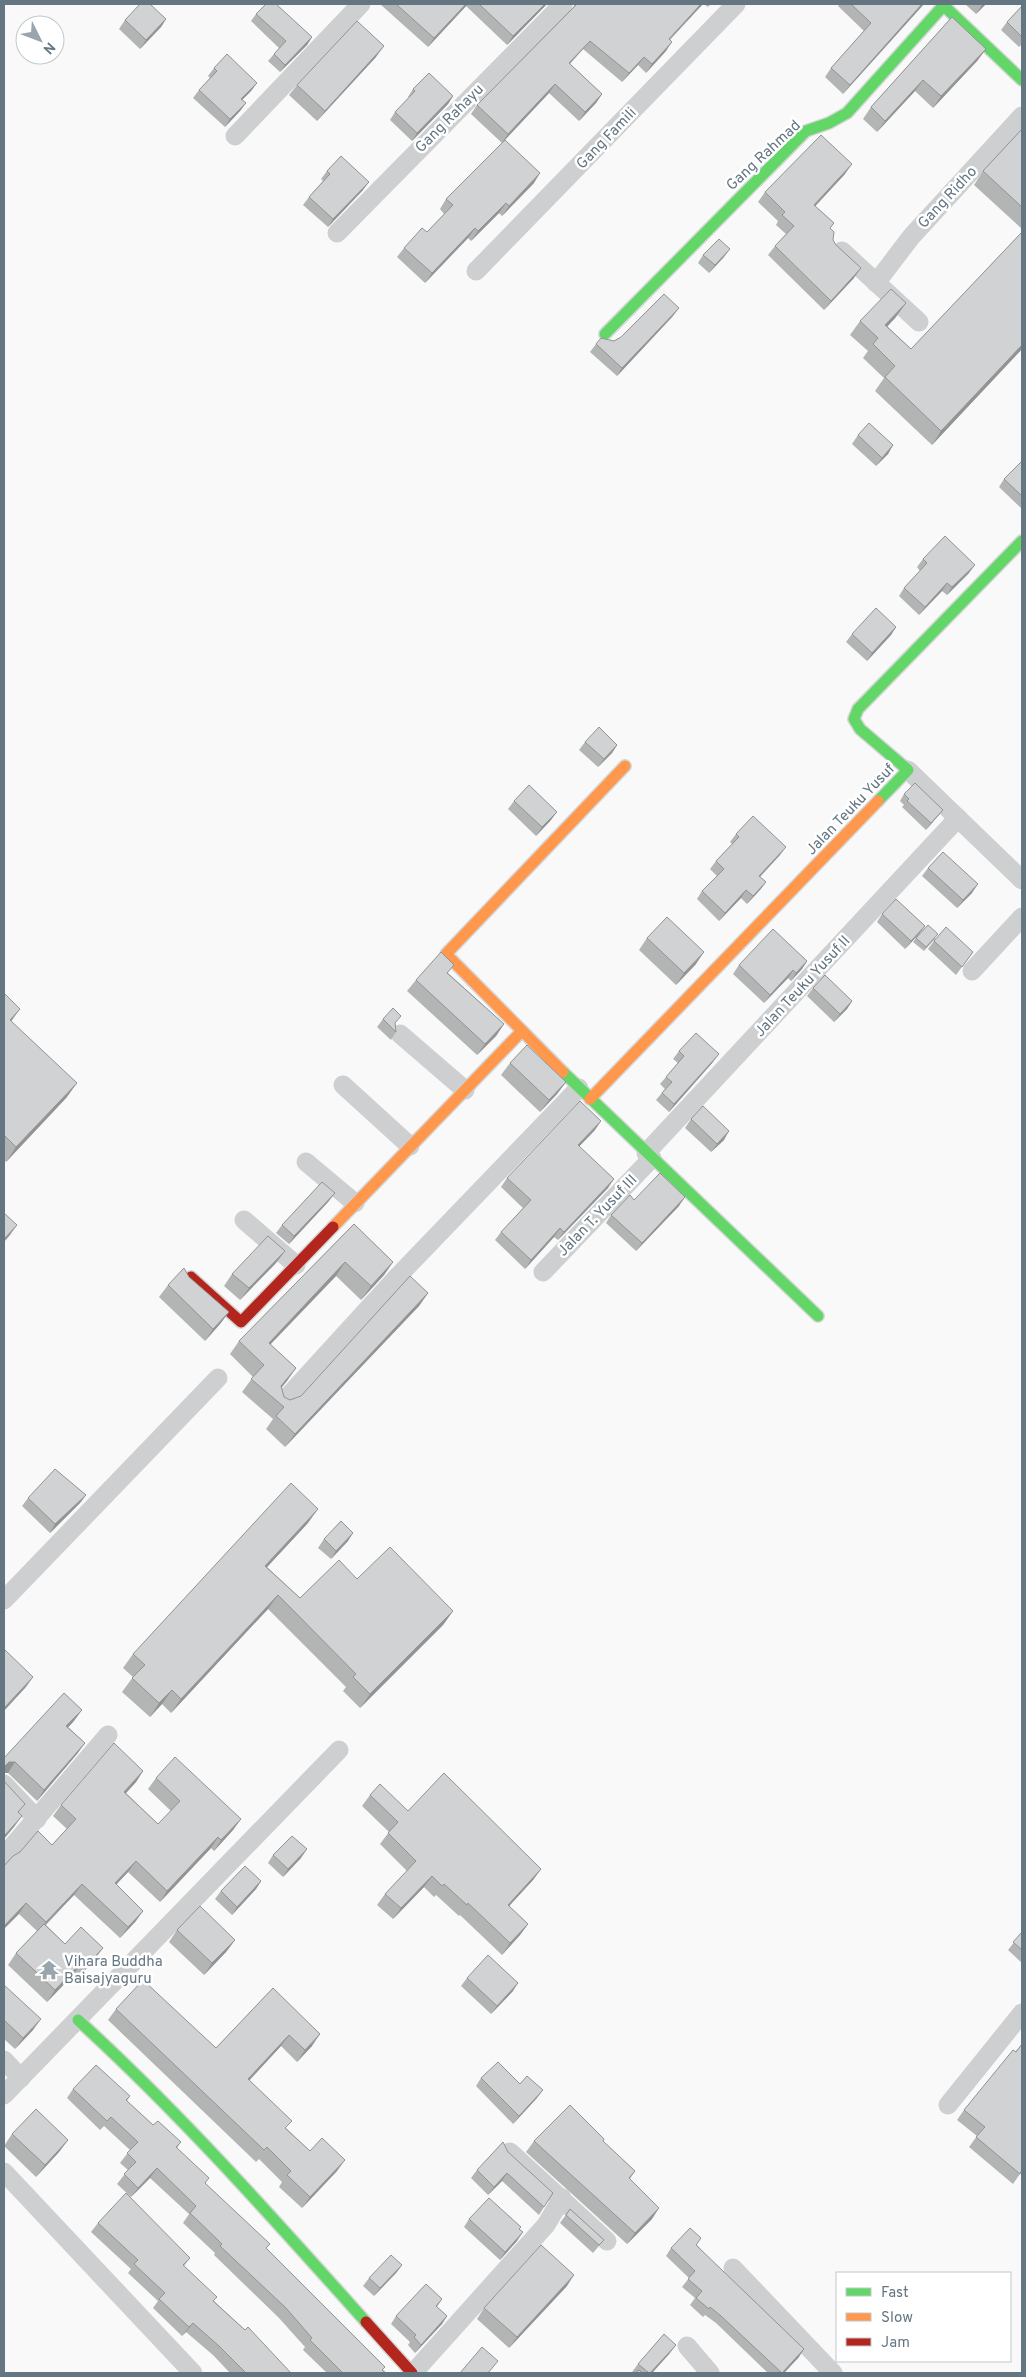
<svg xmlns="http://www.w3.org/2000/svg" width="1026" height="2377" viewBox="0 0 1026 2377" font-family="Overpass,sans-serif">
	<style>
		.lines { fill: none; stroke-linecap: round; stroke-linejoin: round }
		.fast-casing { stroke: #d5d6d7; stroke-width: 14 }
		.slow-casing { stroke: #d5d6d7; stroke-width: 14 }
		.jam-casing { stroke: #d5d6d7; stroke-width: 14 }
		.street { stroke: #cecfd0; stroke-width: 19 }
		.fast { stroke: #63d668; stroke-width: 11 }
		.slow { stroke: #ff974d; stroke-width: 11 }
		.jam { stroke: #b3261e; stroke-width: 11 }
		.wall { fill: #b3b5b5 }
		.shaded-wall { fill: #929394 }
		.building { fill: #d0d2d3; stroke: #929394 }
		.labels { text-anchor: middle; stroke-width: 5; stroke-linejoin: round; paint-order: stroke }
		.street-label { font-size: 15px; fill: #657683; stroke: #fff }
		.poi-label { font-size: 15px; fill: #657683; stroke: #fff; text-anchor: start }
	</style>
	<rect width="100%" height="100%" fill="#f9f9f9"/>
	<g class="lines">
		<defs>
			<g id="fast">
				<polyline points="942,4 1022,80"/>
				<polyline points="605,334 806,131 829,123 847,113 944,5"/>
				<polyline points="878,801 908,770 860,729 854,719 858,709 1022,541"/>
				<polyline points="563,1072 818,1316"/>
				<path d="M78,2020C181,2114 273,2218 366,2322"/>
			</g>
			<g id="slow">
				<polyline points="563,1072 446,954 625,766"/>
				<polyline points="590,1099 878,801"/>
				<polyline points="333,1227 522,1031"/>
			</g>
			<g id="jam">
				<polyline points="191,1277 241,1322 333,1227"/>
				<polyline points="366,2322 412,2373"/>
			</g>
		</defs>
		<use href="#fast" class="fast-casing"/>
		<use href="#slow" class="slow-casing"/>
		<use href="#jam" class="jam-casing"/>
		<g class="street">
			<polyline points="235,136 361,4"/>
			<polyline points="337,233 563,4"/>
			<polyline points="842,251 919,322"/>
			<polyline points="476,271 736,4"/>
			<polyline points="876,283 911,237 1022,116"/>
			<polyline points="908,770 1022,880"/>
			<polyline points="972,971 1022,917"/>
			<polyline points="400,1034 465,1090"/>
			<polyline points="343,1085 410,1146"/>
			<polyline points="646,1153 958,818"/>
			<polyline points="306,1162 355,1203"/>
			<polyline points="244,1220 296,1265"/>
			<polyline points="543,1272 652,1158"/>
			<polyline points="283,1402 398,1276 579,1088"/>
			<polyline points="4,1600 218,1378"/>
			<polyline points="4,1784 37,1819"/>
			<polyline points="4,1856 108,1735"/>
			<polyline points="4,2060 21,2078"/>
			<polyline points="4,2095 339,1750"/>
			<polyline points="948,2105 1022,2013"/>
			<polyline points="510,2152 607,2241"/>
			<polyline points="4,2172 193,2373"/>
			<polyline points="733,2268 833,2373"/>
			<polyline points="687,2346 710,2373"/>
			<polyline points="413,2373 546,2225 562,2198"/>
		</g>
		<use href="#fast" class="fast"/>
		<use href="#slow" class="slow"/>
		<use href="#jam" class="jam"/>
	</g>
	<g class="wall">
		<polygon points="380,4 547,4 507,45 466,6 428,47"/>
		<polygon points="574,4 703,4 670,40 666,51 646,73 638,65 622,82 583,49 570,64 602,94 596,103 579,121 549,93 505,140 534,183 502,216 499,213 471,241 468,238 425,283 397,257 404,248 427,232 444,214 440,209 446,199 502,143 471,114 477,105 574,6"/>
		<polygon points="704,4 711,4 708,7"/>
		<polygon points="840,4 924,4 843,94 825,77 831,68 864,31 838,6"/>
		<polygon points="965,4 986,4 976,14"/>
		<polygon points="1022,6 1022,44 1019,47 1001,30 1007,22"/>
		<polygon points="256,14 312,37 307,45 280,72 268,61 274,54 279,48 251,21"/>
		<polygon points="952,17 978,60 933,108 915,91 877,132 863,119 871,107"/>
		<polygon points="166,19 161,27 140,49 119,29 125,20"/>
		<polygon points="376,57 317,121 289,95 297,85"/>
		<polygon points="214,68 257,83 251,91 242,100 246,103 240,111 225,127 193,98 199,90 210,78 208,76"/>
		<polygon points="413,89 453,96 448,104 412,141 390,120 395,112 409,98 408,97"/>
		<polygon points="1022,129 1022,229 974,185 983,171"/>
		<polygon points="327,171 363,190 328,227 303,205 309,197 323,181 321,179"/>
		<polygon points="845,174 815,206 834,223 830,228 833,240 854,278 824,310 768,255 775,246 786,234 776,225 778,221 758,202 765,192"/>
		<polygon points="1022,232 1022,349 932,445 875,391 884,378 863,358 868,351 850,335 860,321 896,317 887,326 911,349"/>
		<polygon points="703,255 724,257 709,273 698,263"/>
		<polygon points="673,316 617,376 590,352 596,344 614,341"/>
		<polygon points="858,435 893,445 888,454 876,466 852,444"/>
		<polygon points="1022,461 1022,509 999,487 1004,479"/>
		<polygon points="923,559 969,573 947,595 942,591 919,615 899,596 904,588 920,571 917,567"/>
		<polygon points="896,627 891,635 867,661 846,642 852,634"/>
		<polygon points="585,742 617,745 612,753 598,767 579,750"/>
		<polygon points="904,794 943,810 938,816 926,830 902,807 904,805 900,801"/>
		<polygon points="514,801 551,820 536,836 508,809"/>
		<polygon points="736,834 780,855 760,877 766,882 760,890 747,904 741,898 719,921 697,899 702,891 717,876 710,869 716,861 732,844 730,842"/>
		<polygon points="928,868 972,893 957,908 922,876"/>
		<polygon points="882,914 925,926 919,934 905,949 877,922"/>
		<polygon points="647,938 696,964 676,985 639,950"/>
		<polygon points="916,938 936,938 924,951 913,942"/>
		<polygon points="934,941 973,952 956,975 928,949"/>
		<polygon points="807,961 802,969 791,981 788,978 764,1003 733,974 739,965"/>
		<polygon points="448,973 504,1024 496,1036 477,1055 407,991 416,980"/>
		<polygon points="813,988 852,1001 847,1009 834,1022 807,996"/>
		<polygon points="4,993 11,1021 67,1097 6,1162 4,1159"/>
		<polygon points="383,1019 395,1025 396,1032 391,1040 377,1027"/>
		<polygon points="679,1051 713,1062 669,1112 656,1100 665,1089 660,1084 678,1063 673,1059"/>
		<polygon points="510,1063 566,1082 557,1094 540,1112 501,1075"/>
		<polygon points="691,1119 724,1140 711,1152 685,1128"/>
		<polygon points="595,1130 579,1146 608,1188 558,1240 554,1237 525,1269 495,1240 501,1232 523,1208 501,1187 507,1178"/>
		<polygon points="634,1200 679,1206 636,1251 606,1223 611,1215"/>
		<polygon points="329,1201 289,1244 276,1233 282,1225"/>
		<polygon points="354,1224 393,1262 384,1275 361,1300 336,1276 270,1345 296,1368 282,1387 284,1397 290,1400 301,1396 428,1293 419,1306 285,1447 266,1429 273,1419 242,1392 253,1377 230,1354 239,1341"/>
		<polygon points="276,1263 240,1300 224,1286 232,1274"/>
		<polygon points="189,1277 229,1312 220,1324 205,1341 159,1297 168,1285"/>
		<polygon points="86,1495 80,1503 50,1533 22,1506 28,1498"/>
		<polygon points="308,1523 267,1567 300,1598 357,1579 453,1611 443,1625 360,1708 343,1691 346,1687 268,1609 171,1713 162,1704 150,1717 122,1692 133,1677 123,1668 133,1654"/>
		<polygon points="324,1539 348,1541 331,1559 318,1548"/>
		<polygon points="74,1721 68,1727 85,1743 77,1754 37,1801 8,1773 4,1773 4,1758"/>
		<polygon points="143,1771 136,1782 126,1793 158,1824 171,1811 148,1789 156,1778 241,1819 233,1830 214,1851 211,1848 160,1902 128,1872 116,1885 136,1921 120,1938 74,1895 46,1925 65,1944 94,1960 77,1979 73,1975 47,2002 8,1965 16,1953 37,1931 19,1914 52,1845 67,1829 53,1816 61,1805"/>
		<polygon points="370,1795 541,1869 533,1880 509,1906 528,1924 520,1935 502,1955 460,1915 459,1916 436,1895 434,1897 424,1887 393,1919 377,1905 385,1894 407,1871 380,1844 389,1832 362,1806"/>
		<polygon points="273,1855 301,1858 283,1877 268,1863"/>
		<polygon points="261,1881 256,1889 232,1915 215,1899 221,1891"/>
		<polygon points="177,1930 235,1940 226,1952 204,1975 169,1942"/>
		<polygon points="1022,1932 1022,1963 1008,1950"/>
		<polygon points="467,1978 513,1991 491,2014 461,1986"/>
		<polygon points="4,1986 33,2030 15,2049 4,2039"/>
		<polygon points="273,1988 312,2046 297,2062 281,2046 249,2081 286,2128 310,2151 337,2171 302,2208 279,2187 282,2182 259,2159 256,2162 108,2020 116,2009 216,2048"/>
		<polygon points="1022,2044 1022,2171 1013,2184 969,2147 977,2136 957,2120 964,2110"/>
		<polygon points="481,2078 520,2084 537,2098 513,2124 476,2086"/>
		<polygon points="73,2089 130,2096 127,2101 153,2125 181,2142 177,2148 205,2184 386,2373 327,2373 303,2350 305,2347 279,2318 214,2255 215,2253 183,2223 189,2214 150,2178 131,2197 117,2184 128,2170 120,2163 130,2150 104,2126 100,2130 67,2098"/>
		<polygon points="12,2134 68,2140 59,2152 36,2177 4,2146"/>
		<polygon points="534,2141 603,2141 635,2171 630,2179 652,2219 627,2244 526,2152"/>
		<polygon points="508,2152 544,2207 539,2215 502,2181 488,2195 471,2178 477,2170"/>
		<polygon points="570,2209 604,2240 593,2253 560,2223"/>
		<polygon points="469,2219 517,2241 500,2260 464,2227"/>
		<polygon points="98,2223 190,2258 184,2266 214,2301 291,2373 230,2373 213,2355 186,2332 182,2336 153,2308 158,2301 128,2273 131,2269 91,2232"/>
		<polygon points="697,2245 799,2357 784,2373 768,2373 716,2323 705,2315 703,2317 690,2305 695,2298 682,2287 689,2278 666,2256 671,2248"/>
		<polygon points="402,2265 396,2273 374,2296 363,2286 369,2278"/>
		<polygon points="567,2286 509,2348 477,2319 484,2308"/>
		<polygon points="442,2299 437,2307 447,2316 442,2324 415,2353 408,2345 410,2342 391,2324 396,2316"/>
		<polygon points="670,2353 652,2373 634,2373 632,2372 638,2364"/>
	</g>
	<g class="shaded-wall">
		<polygon points="466,4 468,4 428,47 434,38"/>
		<polygon points="545,4 547,4 507,45 513,36"/>
		<polygon points="701,4 703,4 662,47 669,39"/>
		<polygon points="922,4 924,4 843,94 850,85"/>
		<polygon points="983,4 986,4 976,14 982,5"/>
		<polygon points="166,19 161,27 140,49 146,40"/>
		<polygon points="312,37 307,45 280,72 285,65"/>
		<polygon points="590,41 583,49 562,72 569,63"/>
		<polygon points="672,42 666,51 646,73 652,64"/>
		<polygon points="384,46 376,57 317,121 325,111"/>
		<polygon points="986,49 978,60 933,108 941,96"/>
		<polygon points="644,57 638,65 622,82 629,73"/>
		<polygon points="923,80 915,91 877,132 885,121"/>
		<polygon points="257,83 251,91 235,107 241,99"/>
		<polygon points="555,84 549,93 502,143 508,134"/>
		<polygon points="602,94 596,103 579,121 585,112"/>
		<polygon points="453,96 448,104 412,141 417,133"/>
		<polygon points="246,103 240,111 225,127 230,119"/>
		<polygon points="852,164 845,174 807,215 814,205"/>
		<polygon points="540,173 534,183 502,216 509,206"/>
		<polygon points="369,182 363,190 328,227 333,219"/>
		<polygon points="506,203 499,213 471,241 478,231"/>
		<polygon points="475,228 468,238 425,283 432,273"/>
		<polygon points="730,249 724,257 709,273 715,265"/>
		<polygon points="861,268 854,278 824,310 831,301"/>
		<polygon points="906,303 896,317 876,339 885,325"/>
		<polygon points="679,308 673,316 617,376 622,368"/>
		<polygon points="1022,345 1022,349 932,445 941,431"/>
		<polygon points="893,445 888,454 876,466 882,458"/>
		<polygon points="975,565 969,573 947,595 952,587"/>
		<polygon points="947,583 942,591 919,615 925,607"/>
		<polygon points="896,627 891,635 867,661 872,653"/>
		<polygon points="617,745 612,753 598,767 604,759"/>
		<polygon points="943,810 938,816 926,830 931,823"/>
		<polygon points="557,812 551,820 536,836 542,827"/>
		<polygon points="786,847 780,855 753,884 759,876"/>
		<polygon points="766,882 760,890 747,904 753,896"/>
		<polygon points="978,884 972,893 957,908 963,900"/>
		<polygon points="746,890 741,898 719,921 725,913"/>
		<polygon points="925,926 919,934 905,949 911,941"/>
		<polygon points="704,952 696,964 676,985 684,973"/>
		<polygon points="807,961 802,969 791,981 796,973"/>
		<polygon points="793,970 788,978 764,1003 770,995"/>
		<polygon points="852,1001 847,1009 834,1022 840,1014"/>
		<polygon points="20,1009 10,1023 10,1020"/>
		<polygon points="504,1024 496,1036 477,1055 485,1044"/>
		<polygon points="719,1054 713,1062 669,1112 674,1104"/>
		<polygon points="566,1082 557,1094 540,1112 549,1100"/>
		<polygon points="77,1083 67,1097 6,1162 16,1147"/>
		<polygon points="601,1121 595,1130 572,1154 578,1145"/>
		<polygon points="729,1131 724,1140 711,1152 717,1144"/>
		<polygon points="614,1179 608,1188 558,1240 564,1232"/>
		<polygon points="335,1193 329,1201 289,1244 294,1236"/>
		<polygon points="685,1197 679,1206 636,1251 642,1243"/>
		<polygon points="17,1225 10,1235 4,1242 4,1239"/>
		<polygon points="560,1228 554,1237 525,1269 531,1260"/>
		<polygon points="285,1251 276,1263 240,1300 249,1288"/>
		<polygon points="345,1262 336,1276 259,1356 269,1343"/>
		<polygon points="393,1262 384,1275 361,1300 371,1286"/>
		<polygon points="428,1293 419,1306 285,1447 295,1434"/>
		<polygon points="229,1312 220,1324 205,1341 213,1329"/>
		<polygon points="296,1368 287,1381 272,1399 281,1386"/>
		<polygon points="86,1495 80,1503 50,1533 55,1524"/>
		<polygon points="318,1509 308,1523 255,1580 265,1566"/>
		<polygon points="353,1533 348,1541 331,1559 336,1551"/>
		<polygon points="278,1595 268,1609 171,1713 181,1699"/>
		<polygon points="453,1611 443,1625 360,1708 370,1694"/>
		<polygon points="33,1677 26,1687 4,1711 4,1708"/>
		<polygon points="172,1690 162,1704 150,1717 159,1703"/>
		<polygon points="82,1710 74,1721 59,1737 66,1726"/>
		<polygon points="85,1743 77,1754 37,1801 44,1790"/>
		<polygon points="9,1762 15,1762 8,1773 4,1773 4,1767"/>
		<polygon points="143,1771 136,1782 117,1803 124,1792"/>
		<polygon points="22,1816 14,1827 4,1839 5,1835"/>
		<polygon points="241,1819 233,1830 214,1851 221,1840"/>
		<polygon points="218,1837 211,1848 160,1902 167,1891"/>
		<polygon points="307,1849 301,1858 283,1877 288,1869"/>
		<polygon points="136,1861 128,1872 107,1894 115,1883"/>
		<polygon points="541,1869 533,1880 500,1916 508,1905"/>
		<polygon points="432,1876 424,1887 393,1919 401,1908"/>
		<polygon points="261,1881 256,1889 232,1915 237,1907"/>
		<polygon points="82,1884 74,1895 38,1932 46,1922"/>
		<polygon points="26,1903 19,1914 4,1929 4,1926"/>
		<polygon points="143,1911 136,1921 120,1938 128,1927"/>
		<polygon points="528,1924 520,1935 502,1955 510,1943"/>
		<polygon points="235,1940 226,1952 204,1975 212,1963"/>
		<polygon points="103,1948 94,1960 77,1979 85,1967"/>
		<polygon points="81,1963 73,1975 47,2002 55,1990"/>
		<polygon points="518,1983 513,1991 491,2014 497,2006"/>
		<polygon points="41,2019 33,2030 15,2049 23,2038"/>
		<polygon points="320,2034 312,2046 297,2062 305,2050"/>
		<polygon points="289,2035 281,2046 239,2091 248,2079"/>
		<polygon points="543,2090 537,2098 513,2124 519,2116"/>
		<polygon points="68,2140 59,2152 36,2177 45,2165"/>
		<polygon points="345,2160 337,2171 302,2208 310,2197"/>
		<polygon points="157,2168 150,2178 131,2197 138,2188"/>
		<polygon points="507,2173 502,2181 488,2195 494,2187"/>
		<polygon points="659,2208 652,2219 627,2244 635,2233"/>
		<polygon points="523,2232 517,2241 500,2260 505,2252"/>
		<polygon points="402,2265 396,2273 374,2296 380,2288"/>
		<polygon points="574,2275 567,2286 509,2348 517,2337"/>
		<polygon points="447,2316 442,2324 415,2353 421,2345"/>
		<polygon points="193,2323 186,2332 182,2336 189,2327"/>
		<polygon points="676,2345 670,2353 652,2373 650,2373"/>
		<polygon points="804,2349 799,2357 784,2373 782,2373"/>
	</g>
	<g class="building">
		<polygon points="140,4 150,4 166,19 146,40 125,20"/>
		<polygon points="266,4 276,4 312,37 285,65 274,54 286,41 256,14"/>
		<polygon points="396,4 466,4 434,38"/>
		<polygon points="479,4 545,4 513,36"/>
		<polygon points="577,4 701,4 669,39 672,42 652,64 644,57 629,73 590,41 569,63 602,94 585,112 555,84 508,134 477,105"/>
		<polygon points="851,4 922,4 850,85 831,68 871,23"/>
		<polygon points="1022,6 1022,37 1007,22"/>
		<polygon points="952,17 986,49 941,96 923,80 885,121 871,107"/>
		<polygon points="357,21 384,46 325,111 297,85"/>
		<polygon points="227,54 257,83 241,99 246,103 230,119 199,90 217,71 214,68"/>
		<polygon points="429,73 453,96 417,133 395,112 415,91 413,89"/>
		<polygon points="1022,129 1022,207 983,171"/>
		<polygon points="821,135 852,164 814,205 834,223 830,228 834,232 833,240 836,245 861,268 831,301 775,246 794,226 782,215 785,212 765,192"/>
		<polygon points="505,140 540,173 509,206 506,203 478,231 475,228 432,273 404,248 422,228 427,232 453,205 446,199"/>
		<polygon points="341,156 369,182 333,219 309,197 330,174 327,171"/>
		<polygon points="1022,232 1022,345 941,431 885,377 895,366 873,344 878,338 860,321 891,289 906,303 885,325 911,349"/>
		<polygon points="719,239 730,249 715,265 703,255"/>
		<polygon points="664,294 679,308 622,368 596,344 601,338 614,341 621,337"/>
		<polygon points="869,423 893,445 882,458 858,435"/>
		<polygon points="1022,461 1022,496 1004,479"/>
		<polygon points="945,536 975,565 952,587 947,583 925,607 904,588 927,563 923,559"/>
		<polygon points="876,608 896,627 872,653 852,634"/>
		<polygon points="599,727 617,745 604,759 585,742"/>
		<polygon points="915,783 943,810 931,823 907,801 909,799 904,794"/>
		<polygon points="529,785 557,812 542,827 514,801"/>
		<polygon points="753,816 786,847 759,876 766,882 753,896 746,890 725,913 702,891 724,869 716,861 739,837 736,834"/>
		<polygon points="943,852 978,884 963,900 928,868"/>
		<polygon points="896,899 925,926 911,941 882,914"/>
		<polygon points="667,917 704,952 684,973 647,938"/>
		<polygon points="928,925 938,934 926,947 916,938"/>
		<polygon points="946,927 973,952 962,967 934,941"/>
		<polygon points="773,929 807,961 796,973 793,970 770,995 739,965"/>
		<polygon points="441,952 454,965 447,973 504,1024 485,1044 416,980"/>
		<polygon points="825,975 852,1001 840,1014 813,988"/>
		<polygon points="4,993 20,1009 10,1020 77,1083 16,1147 4,1135"/>
		<polygon points="393,1008 401,1016 395,1023 396,1032 383,1019"/>
		<polygon points="696,1033 719,1054 674,1104 662,1093 672,1082 666,1077 684,1056 679,1051"/>
		<polygon points="527,1045 566,1082 549,1100 510,1063"/>
		<polygon points="580,1101 601,1121 578,1145 614,1179 564,1232 560,1228 531,1260 501,1232 531,1200 507,1178"/>
		<polygon points="703,1106 729,1131 717,1144 691,1119"/>
		<polygon points="660,1173 685,1197 642,1243 611,1215 630,1195 634,1200"/>
		<polygon points="322,1182 335,1193 294,1236 282,1225"/>
		<polygon points="4,1213 17,1225 4,1239"/>
		<polygon points="354,1224 393,1262 371,1286 345,1262 269,1343 296,1368 281,1386 284,1397 290,1400 301,1396 410,1276 428,1293 295,1434 276,1416 284,1407 251,1379 264,1365 239,1341"/>
		<polygon points="268,1236 285,1251 249,1288 232,1274"/>
		<polygon points="184,1268 189,1277 229,1312 213,1329 168,1285"/>
		<polygon points="55,1469 86,1495 55,1524 28,1498"/>
		<polygon points="291,1483 318,1509 265,1566 300,1598 339,1560 357,1579 390,1547 453,1611 370,1694 353,1677 356,1674 278,1595 181,1699 172,1690 159,1703 132,1678 145,1665 133,1654"/>
		<polygon points="341,1521 353,1533 336,1551 324,1539"/>
		<polygon points="4,1649 33,1677 4,1708"/>
		<polygon points="64,1693 82,1710 66,1726 85,1743 44,1790 15,1762 9,1762 4,1767 4,1758"/>
		<polygon points="114,1743 143,1771 124,1792 158,1824 180,1801 156,1778 175,1757 241,1819 221,1840 218,1837 167,1891 136,1861 115,1883 143,1911 128,1927 82,1884 46,1922 26,1903 4,1926 4,1866 13,1856 20,1852 38,1831 52,1845 76,1819 61,1805"/>
		<polygon points="444,1773 541,1869 508,1905 528,1924 510,1943 468,1903 467,1905 444,1884 442,1886 432,1876 401,1908 385,1894 416,1861 388,1833 398,1822 370,1795 380,1784 408,1811"/>
		<polygon points="4,1781 25,1804 18,1812 22,1816 5,1835 4,1833"/>
		<polygon points="292,1836 307,1849 288,1869 273,1855"/>
		<polygon points="245,1866 261,1881 237,1907 221,1891"/>
		<polygon points="200,1906 235,1940 212,1963 177,1930"/>
		<polygon points="44,1924 65,1944 81,1927 103,1948 85,1967 81,1963 55,1990 16,1953"/>
		<polygon points="1022,1932 1022,1950 1013,1942"/>
		<polygon points="488,1955 518,1983 497,2006 467,1978"/>
		<polygon points="143,1980 216,2048 273,1988 320,2034 305,2050 289,2035 248,2079 292,2121 285,2128 310,2151 322,2138 345,2160 310,2197 287,2175 291,2171 267,2147 264,2150 116,2009"/>
		<polygon points="4,1985 41,2019 23,2038 4,2020"/>
		<polygon points="1022,2044 1022,2170 1020,2174 976,2137 985,2127 964,2110 1013,2050 1016,2052"/>
		<polygon points="498,2062 520,2084 527,2076 543,2090 519,2116 481,2078"/>
		<polygon points="96,2065 130,2096 126,2100 153,2125 158,2121 181,2142 176,2147 209,2178 205,2183 270,2244 266,2248 385,2367 382,2370 386,2373 343,2373 310,2340 312,2338 286,2308 220,2246 222,2244 190,2213 196,2206 157,2168 138,2188 124,2174 136,2162 127,2153 138,2142 111,2117 107,2121 73,2089"/>
		<polygon points="570,2105 604,2139 603,2141 635,2171 629,2178 659,2208 635,2233 534,2141"/>
		<polygon points="36,2109 68,2140 45,2165 12,2134"/>
		<polygon points="503,2142 508,2152 553,2193 544,2207 507,2173 494,2187 477,2170"/>
		<polygon points="126,2193 190,2258 183,2265 217,2297 213,2301 245,2330 248,2327 291,2373 246,2373 219,2346 193,2323 189,2327 159,2299 165,2293 134,2264 138,2260 98,2223"/>
		<polygon points="489,2198 521,2227 519,2229 523,2232 505,2252 469,2219"/>
		<polygon points="570,2209 604,2240 599,2245 566,2215"/>
		<polygon points="690,2228 701,2238 696,2245 804,2349 782,2373 721,2316 710,2307 709,2309 696,2298 702,2291 688,2279 695,2271 671,2248"/>
		<polygon points="541,2245 574,2275 517,2337 484,2308"/>
		<polygon points="391,2255 402,2265 380,2288 369,2278"/>
		<polygon points="426,2284 442,2299 436,2306 447,2316 421,2345 414,2337 416,2335 396,2316"/>
		<polygon points="664,2334 676,2345 650,2373 649,2373 638,2364"/>
		<polygon points="482,2347 498,2361 488,2373 460,2373"/>
		<polygon points="639,2370 642,2373 635,2373"/>
	</g>
	<defs>
		<symbol id="temple-bare" viewBox="-9 -9 18 18"><path d="M0-6L5-2H3V0L6.5 2.5H4V6H1.5V3h-3V6H-4V2.5H-6.5L-3 0V-2H-5Z" fill="#99a4ac" stroke="#fff" stroke-width="2.5" paint-order="stroke"/></symbol>
	</defs>
	<g fill-rule="evenodd">
		<use href="#temple-bare" x="35" y="1956" width="28" height="28"/>
	</g>
	<g class="labels">
		<g class="street-label">
			<text transform="translate(449 118) rotate(-45)" y="5">Gang Rahayu</text>
			<text transform="translate(606 138) rotate(-46)" y="5">Gang Famili</text>
			<text transform="translate(763 155) rotate(-43)" y="5">Gang Rahmad</text>
			<text transform="translate(947 197) rotate(-47)" y="5">Gang Ridho</text>
			<text transform="translate(850 809) rotate(-46)" y="5">Jalan Teuku Yusuf</text>
			<text transform="translate(802 986) rotate(-47)" y="5">Jalan Teuku Yusuf II</text>
			<text transform="translate(597 1215) rotate(-46)" y="5">Jalan T. Yusuf III</text>
		</g>
		<g class="poi-label">
			<text x="64" y="1966">Vihara Buddha<tspan x="64" dy="17">Baisajyaguru</tspan></text>
		</g>
	</g>
	<rect width="1026" height="2377" fill="none" stroke="#657683" stroke-width="10"/>
	<rect x="836" y="2272" width="175" height="90" fill="#ffffff" stroke="#c1c8cd"/>
	<rect x="846" y="2288" width="25" height="8" fill="#63d668" stroke="#c1c8cd"/>
	<text x="881" y="2297" font-size="15" fill="#657683">Fast</text>
	<rect x="846" y="2313" width="25" height="8" fill="#ff974d" stroke="#c1c8cd"/>
	<text x="881" y="2322" font-size="15" fill="#657683">Slow</text>
	<rect x="846" y="2338" width="25" height="8" fill="#b3261e" stroke="#c1c8cd"/>
	<text x="881" y="2347" font-size="15" fill="#657683">Jam</text>
	<g transform="translate(40 40) rotate(132)"><circle r="24" fill="#ffffff" stroke="#c1c8cd"/>
	<path d="M0-4L9 19L0 12L-9 19Z" fill="#99a4ac"/>
	<text y="-8" font-size="14" font-weight="bold" text-anchor="middle" fill="#657683">N</text>
	</g>
</svg>
